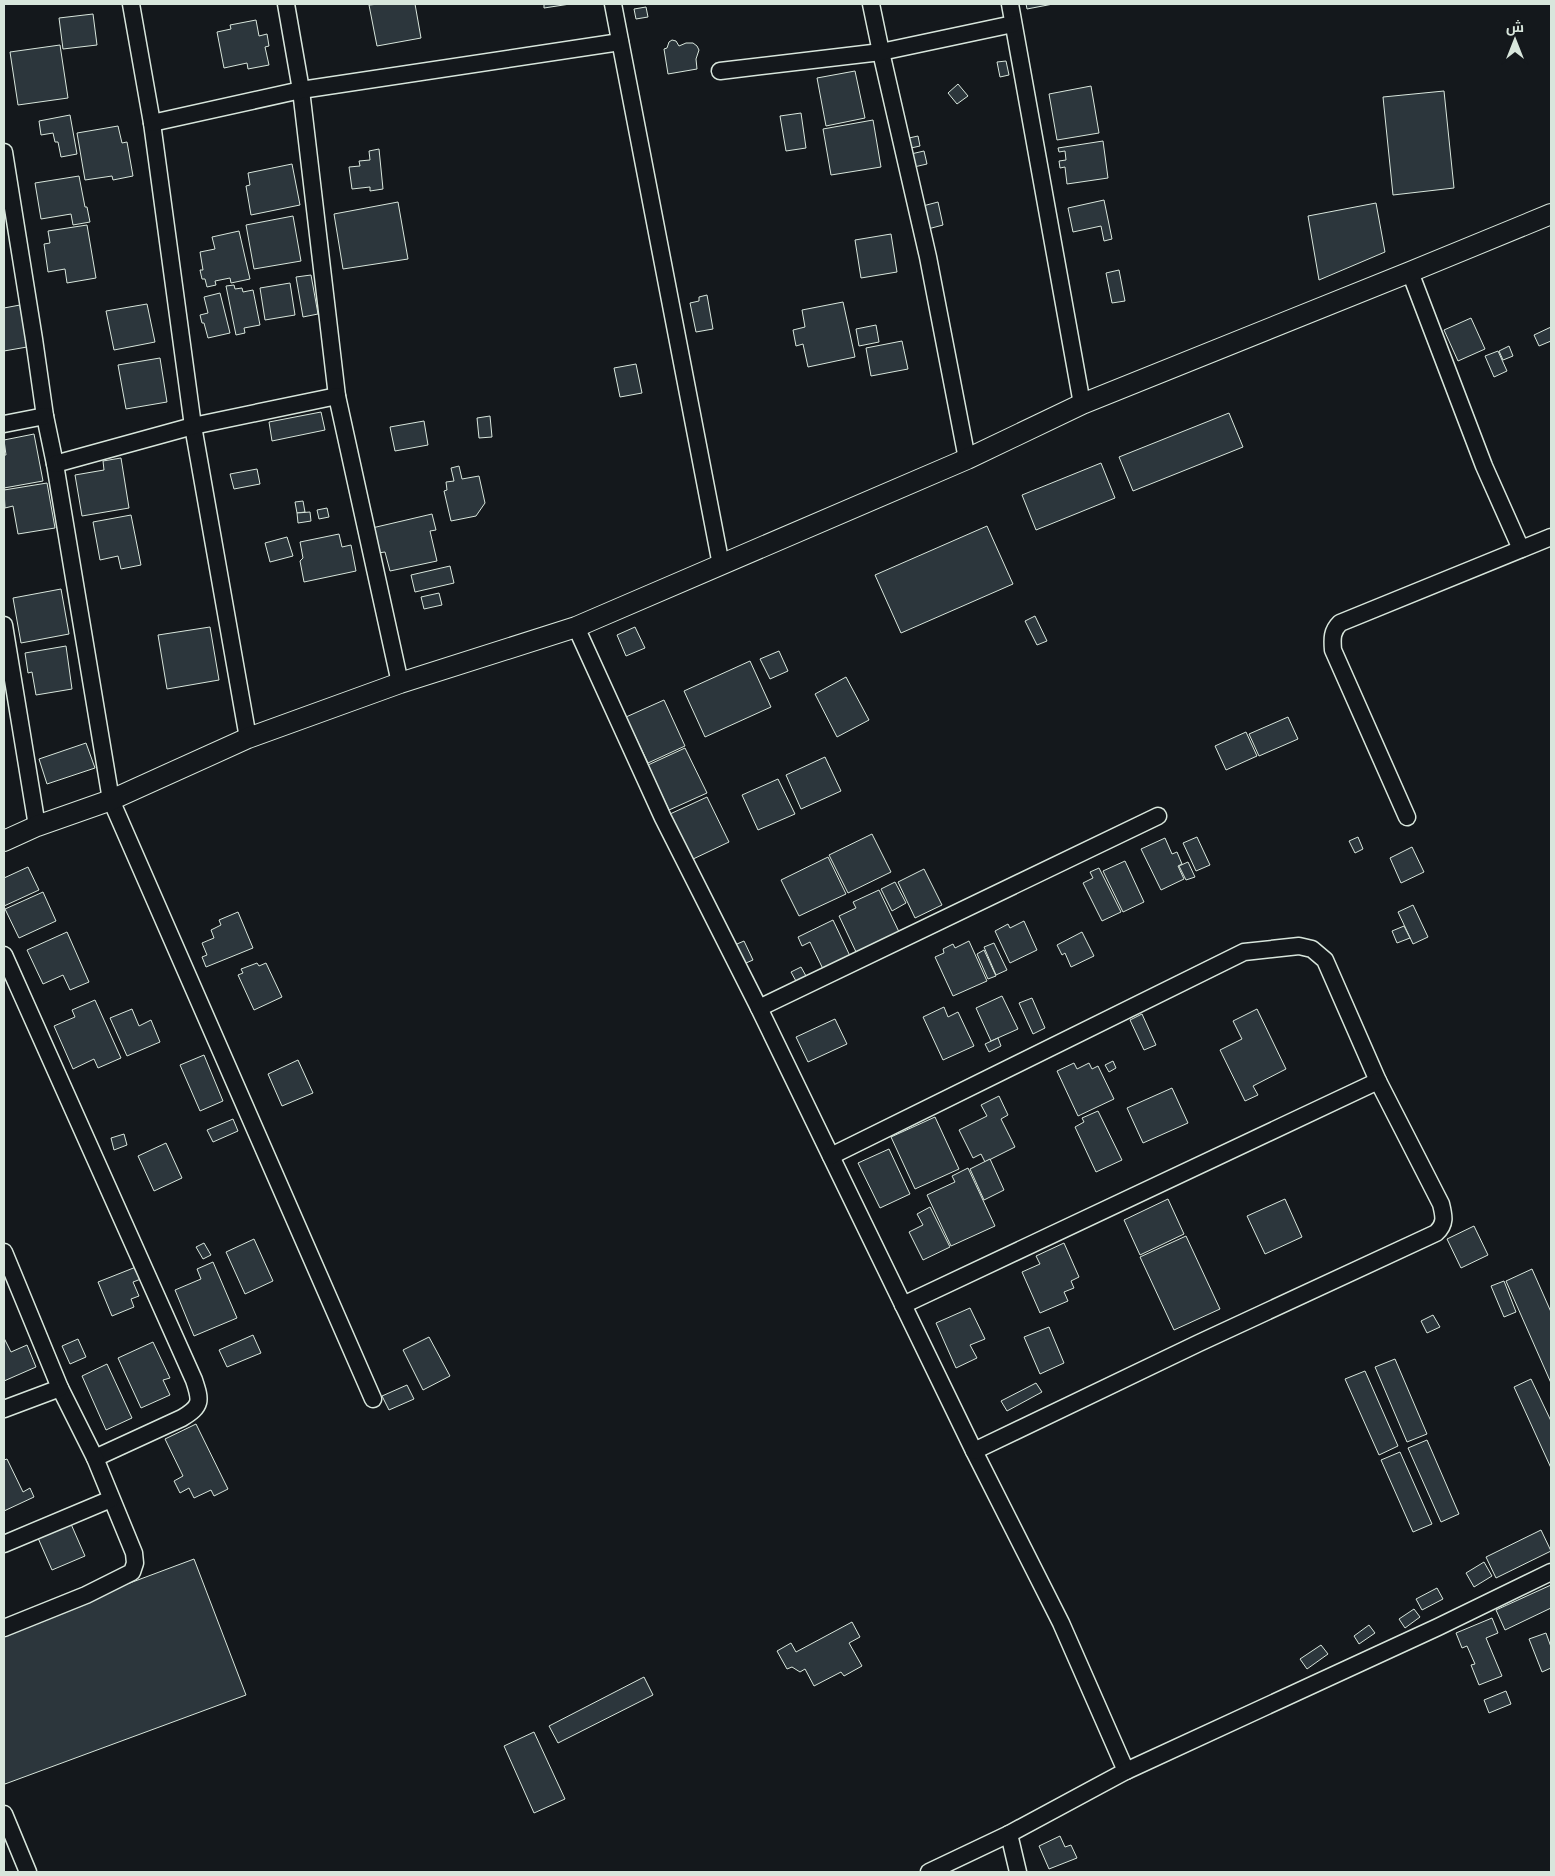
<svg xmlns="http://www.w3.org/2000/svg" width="1555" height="1876" viewBox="0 0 1555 1876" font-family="'Roboto Serif',Cairo,serif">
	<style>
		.building { fill: #2c363c; stroke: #d8e6dc }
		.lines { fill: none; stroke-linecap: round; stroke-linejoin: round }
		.minor-casing { stroke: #d8e6dc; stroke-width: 19 }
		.tertiary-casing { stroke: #d8e6dc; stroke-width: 22 }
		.minor { stroke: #14181c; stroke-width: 16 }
		.tertiary { stroke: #14181c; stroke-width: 20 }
	</style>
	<rect width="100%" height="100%" fill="#14181c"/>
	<g class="building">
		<polygon points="379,4 415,4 421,38 377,46 369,5"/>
		<polygon points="544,4 570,4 544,8"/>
		<polygon points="1026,4 1053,4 1027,9"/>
		<polygon points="646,7 648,17 636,19 634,9"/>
		<polygon points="93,14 97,45 63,49 59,18"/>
		<polygon points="256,20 259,36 267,34 269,46 265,47 269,65 248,69 247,63 224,68 217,32 231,29 230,25"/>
		<polygon points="672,40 676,41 679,46 686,43 693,43 697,46 699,50 696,59 697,69 668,74 664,49 667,48 669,42"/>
		<polygon points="60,45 68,98 18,105 10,52"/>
		<polygon points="1006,61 1009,75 1000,77 997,62"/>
		<polygon points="855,71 865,118 826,126 817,78"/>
		<polygon points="958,84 968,96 957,104 948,93"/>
		<polygon points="1091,86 1099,133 1057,140 1049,94"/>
		<polygon points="1444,91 1454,188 1393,195 1383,97"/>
		<polygon points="801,113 806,148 786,151 780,116"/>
		<polygon points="70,115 77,154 61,157 58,142 55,142 53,133 41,135 39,121"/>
		<polygon points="873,120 881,167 831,175 823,129"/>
		<polygon points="118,126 122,143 127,142 133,176 113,180 112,176 85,180 77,133"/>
		<polygon points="918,136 920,146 911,148 909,138"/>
		<polygon points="1103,141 1108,178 1067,184 1065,167 1060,168 1059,161 1066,160 1065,151 1059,152 1058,148"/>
		<polygon points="379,149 383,189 370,191 370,187 352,189 349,167 360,166 359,161 370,160 369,151"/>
		<polygon points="924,151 927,164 914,167 911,154"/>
		<polygon points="292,164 300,205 251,215 246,186 250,185 248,173"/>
		<polygon points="79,176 85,207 87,207 90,222 73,225 71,214 41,219 35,183"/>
		<polygon points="1104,200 1112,239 1104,241 1101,226 1073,232 1068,208"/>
		<polygon points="398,202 408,259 343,269 334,214"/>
		<polygon points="938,202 943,225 924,230 919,207"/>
		<polygon points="1376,203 1385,252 1319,280 1308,216"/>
		<polygon points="293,216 301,261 254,269 246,225"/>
		<polygon points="87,225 96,278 67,283 65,269 48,272 44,244 50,243 48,231"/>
		<polygon points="239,231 250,279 231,283 230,278 215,281 216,285 207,287 205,279 202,279 200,270 203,270 200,252 215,249 212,237"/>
		<polygon points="891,234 897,272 861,278 855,240"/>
		<polygon points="1119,270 1125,301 1112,303 1106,273"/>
		<polygon points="311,275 318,314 303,317 296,277"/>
		<polygon points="290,283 295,315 265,320 260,288"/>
		<polygon points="234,285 235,289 242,288 243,292 253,290 260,325 244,328 245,333 236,335 226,286"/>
		<polygon points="220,293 230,333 208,338 204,323 202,323 200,315 208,313 204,297"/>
		<polygon points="707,295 713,329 696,332 690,303 699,301 699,297"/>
		<polygon points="843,302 855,357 808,367 803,344 796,346 793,330 805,327 802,310"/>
		<polygon points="147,304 155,342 114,350 106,311"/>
		<polygon points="20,305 27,347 4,351 4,308"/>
		<polygon points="1471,318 1485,349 1458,361 1444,330"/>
		<polygon points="876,325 879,342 859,346 856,329"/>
		<polygon points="1551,327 1551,341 1539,346 1534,335"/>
		<polygon points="902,341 908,369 871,376 866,348"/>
		<polygon points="1509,346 1513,356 1503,360 1499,351"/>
		<polygon points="1498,351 1507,371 1494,377 1485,356"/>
		<polygon points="160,358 167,402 126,409 118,365"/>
		<polygon points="636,364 642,393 620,397 614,368"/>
		<polygon points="321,412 325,430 272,441 269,422"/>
		<polygon points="1229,413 1243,447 1133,491 1119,457"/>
		<polygon points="490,416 492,437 479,438 477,418"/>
		<polygon points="424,421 428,445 395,451 390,427"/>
		<polygon points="34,434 43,481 4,488 4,455 6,455 4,440"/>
		<polygon points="121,458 129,508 82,516 75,475 104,470 103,461"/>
		<polygon points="1101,463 1115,498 1036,530 1022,495"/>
		<polygon points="459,466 462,479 479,476 485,503 476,516 451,521 444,491 447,490 446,482 454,481 451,468"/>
		<polygon points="257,469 260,484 234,489 230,474"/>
		<polygon points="47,483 55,528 18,534 13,506 5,508 4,490"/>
		<polygon points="303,501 305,512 297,513 295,502"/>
		<polygon points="327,508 329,517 319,519 317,510"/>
		<polygon points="310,512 311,521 298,523 297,513"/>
		<polygon points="432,514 436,530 430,531 437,561 390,571 385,552 378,553 372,528"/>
		<polygon points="131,515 141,565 121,569 118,556 100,560 93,522"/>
		<polygon points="987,526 1013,584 901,633 875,575"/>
		<polygon points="339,534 342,547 351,545 356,571 304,582 300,561 303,558 300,542"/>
		<polygon points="287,537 293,556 270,562 265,543"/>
		<polygon points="450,566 454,583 415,592 411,575"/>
		<polygon points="61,589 69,634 21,643 13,598"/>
		<polygon points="439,593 442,605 424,609 421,597"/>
		<polygon points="1035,616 1047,641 1037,645 1025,621"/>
		<polygon points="210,627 219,680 167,689 158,635"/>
		<polygon points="635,627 645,648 626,656 617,635"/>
		<polygon points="66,646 72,689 36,695 32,672 28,673 25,653"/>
		<polygon points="779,651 788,671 770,679 760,659"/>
		<polygon points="750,661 771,707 705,737 684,691"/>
		<polygon points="846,677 869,720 837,737 815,694"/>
		<polygon points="664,700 685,746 648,763 626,717"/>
		<polygon points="1288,717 1298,739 1259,756 1249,734"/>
		<polygon points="1246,732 1257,756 1226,770 1215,746"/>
		<polygon points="86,743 95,768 47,784 39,759"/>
		<polygon points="685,748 707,793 669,810 648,765"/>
		<polygon points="825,757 841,791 801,809 786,775"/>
		<polygon points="778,779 795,814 758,830 742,795"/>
		<polygon points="707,797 729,842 691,860 670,814"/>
		<polygon points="872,834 891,872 848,893 829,855"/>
		<polygon points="1197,837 1210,865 1196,871 1183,843"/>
		<polygon points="1358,837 1363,849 1355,853 1349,841"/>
		<polygon points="1165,838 1172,854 1177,852 1182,864 1178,866 1184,879 1161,890 1141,849"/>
		<polygon points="1412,847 1424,872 1401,883 1390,858"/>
		<polygon points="828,857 846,894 799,916 781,880"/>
		<polygon points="1125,861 1144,902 1123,912 1103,871"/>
		<polygon points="1188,862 1195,877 1186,880 1179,866"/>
		<polygon points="28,867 39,890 4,906 4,878"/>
		<polygon points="1099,868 1121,912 1102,921 1083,883 1093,878 1090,872"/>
		<polygon points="924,869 942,905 915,918 898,882"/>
		<polygon points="895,882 906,903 892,911 881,889"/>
		<polygon points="879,890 900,934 857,954 839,916 856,908 853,902"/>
		<polygon points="43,892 56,921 19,938 5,909"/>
		<polygon points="1413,905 1428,937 1413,944 1398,912"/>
		<polygon points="238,912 253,948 206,967 202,957 207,955 202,943 214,938 211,930 221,925 219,920"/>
		<polygon points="833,920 850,956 823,969 810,942 802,946 798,937"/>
		<polygon points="1024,921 1037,950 1010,963 995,931 1008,924 1010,928"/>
		<polygon points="1404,926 1410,938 1397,943 1392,931"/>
		<polygon points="67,932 89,982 70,990 63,975 43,984 27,950"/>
		<polygon points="1082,932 1094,956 1071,967 1065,953 1062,955 1057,945"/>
		<polygon points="744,941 753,960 739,966 730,947"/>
		<polygon points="969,941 987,981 953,996 935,957 944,953 943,949 953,944 955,948"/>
		<polygon points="994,943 1007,970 996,975 984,947"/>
		<polygon points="984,950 996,976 988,979 977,954"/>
		<polygon points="257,963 259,966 266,963 282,997 254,1010 238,975 243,973 241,969"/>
		<polygon points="801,967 806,976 796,981 791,972"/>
		<polygon points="1002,996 1018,1029 991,1041 976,1008"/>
		<polygon points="1032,998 1045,1028 1033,1034 1019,1003"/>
		<polygon points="95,1000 121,1058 98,1068 94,1059 73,1069 54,1026 75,1017 72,1010"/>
		<polygon points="944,1007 948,1017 958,1012 974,1046 943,1060 923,1017"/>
		<polygon points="132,1009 139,1026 151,1020 160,1042 127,1056 110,1018"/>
		<polygon points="1257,1009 1286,1069 1253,1086 1258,1095 1245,1101 1220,1050 1242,1039 1233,1021"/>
		<polygon points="1142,1014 1156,1045 1144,1050 1130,1020"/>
		<polygon points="835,1019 847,1044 808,1062 796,1037"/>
		<polygon points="998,1038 1001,1046 989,1052 985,1044"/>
		<polygon points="204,1055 223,1101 200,1111 180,1065"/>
		<polygon points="298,1060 313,1093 282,1106 268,1074"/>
		<polygon points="1113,1061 1116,1068 1109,1072 1105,1065"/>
		<polygon points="1074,1063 1077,1069 1089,1063 1092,1069 1098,1066 1114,1099 1078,1116 1057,1071"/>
		<polygon points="1172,1088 1188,1123 1143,1143 1127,1108"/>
		<polygon points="999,1096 1008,1115 1001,1119 1015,1147 985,1162 981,1154 973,1158 959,1130 987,1116 981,1105"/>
		<polygon points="1098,1111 1122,1160 1096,1172 1075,1127 1084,1122 1082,1118"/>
		<polygon points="935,1117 959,1169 915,1189 891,1137"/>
		<polygon points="233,1119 238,1131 213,1142 207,1130"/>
		<polygon points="124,1134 127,1145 114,1150 111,1138"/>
		<polygon points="166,1143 182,1178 154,1191 138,1156"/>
		<polygon points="889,1149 910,1194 880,1208 858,1163"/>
		<polygon points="990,1159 1004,1190 984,1200 970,1169"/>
		<polygon points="968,1168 995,1226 951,1246 927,1195 955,1182 952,1176"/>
		<polygon points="1168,1199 1184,1234 1140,1255 1124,1220"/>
		<polygon points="1285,1199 1302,1237 1265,1254 1247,1216"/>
		<polygon points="930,1207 950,1247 923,1260 909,1232 923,1225 917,1214"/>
		<polygon points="1474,1226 1488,1255 1461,1268 1447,1239"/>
		<polygon points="1186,1236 1220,1309 1174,1330 1140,1257"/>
		<polygon points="254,1239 273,1281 245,1294 226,1252"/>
		<polygon points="204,1243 211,1255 203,1259 196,1247"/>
		<polygon points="1064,1243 1079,1277 1071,1281 1074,1288 1064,1292 1068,1301 1040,1313 1022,1272 1040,1264 1036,1256"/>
		<polygon points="213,1262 237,1318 194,1336 175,1290 201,1279 197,1269"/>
		<polygon points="136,1267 141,1279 133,1282 139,1296 131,1299 134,1307 112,1316 98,1282"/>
		<polygon points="1532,1269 1551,1312 1551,1383 1506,1281"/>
		<polygon points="1504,1281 1516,1312 1504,1317 1491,1286"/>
		<polygon points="970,1308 985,1339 970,1345 977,1358 956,1368 936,1323"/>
		<polygon points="1433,1315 1440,1327 1427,1333 1421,1321"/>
		<polygon points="1049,1327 1064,1363 1040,1374 1024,1337"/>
		<polygon points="253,1335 261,1353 227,1367 219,1350"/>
		<polygon points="429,1337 450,1376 423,1390 403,1350"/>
		<polygon points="4,1338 11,1352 27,1345 36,1367 4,1381"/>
		<polygon points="78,1339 86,1357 70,1364 62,1346"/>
		<polygon points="153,1342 170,1378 163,1380 170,1395 141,1408 118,1358"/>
		<polygon points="1395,1359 1427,1434 1407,1442 1375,1367"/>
		<polygon points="107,1364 132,1418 106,1430 82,1376"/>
		<polygon points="1365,1371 1398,1446 1379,1455 1345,1379"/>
		<polygon points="1531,1379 1551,1421 1551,1468 1514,1387"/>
		<polygon points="1036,1383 1042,1392 1007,1411 1001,1401"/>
		<polygon points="407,1385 414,1399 389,1410 382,1396"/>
		<polygon points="196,1424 228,1489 214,1496 211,1490 194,1498 189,1488 180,1493 174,1481 183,1476 165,1439"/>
		<polygon points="1427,1440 1459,1514 1441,1522 1408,1448"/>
		<polygon points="1400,1452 1432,1524 1413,1532 1381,1460"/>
		<polygon points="7,1459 23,1492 30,1488 34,1497 4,1511 4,1460"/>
		<polygon points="71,1524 85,1556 52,1570 38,1538"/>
		<polygon points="1541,1530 1551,1551 1496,1578 1486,1557"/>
		<polygon points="194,1559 246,1695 5,1784 4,1781 4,1630"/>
		<polygon points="1484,1562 1492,1576 1474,1587 1466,1573"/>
		<polygon points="1551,1585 1551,1608 1505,1630 1496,1610"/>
		<polygon points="1437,1588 1443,1599 1422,1610 1416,1599"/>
		<polygon points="1414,1609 1420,1617 1405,1628 1399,1619"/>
		<polygon points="1492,1618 1498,1633 1486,1638 1502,1676 1479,1685 1471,1665 1475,1664 1467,1646 1462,1648 1456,1633"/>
		<polygon points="852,1622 860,1637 849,1643 862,1666 844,1676 841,1672 814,1686 805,1669 800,1672 792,1667 787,1669 777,1651 791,1643 796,1652"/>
		<polygon points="1369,1625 1375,1633 1359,1644 1354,1636"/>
		<polygon points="1546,1633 1551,1647 1551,1668 1542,1672 1529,1639"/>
		<polygon points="1321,1645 1328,1654 1307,1669 1300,1659"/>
		<polygon points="644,1677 653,1695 558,1743 549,1726"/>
		<polygon points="1506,1691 1511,1704 1489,1713 1484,1700"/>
		<polygon points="534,1732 565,1799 534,1813 504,1746"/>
		<polygon points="1060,1836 1065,1847 1071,1845 1077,1858 1049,1869 1039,1846"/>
	</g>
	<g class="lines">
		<defs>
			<g id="minor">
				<polyline points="131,4 152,123 193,426 248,738"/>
				<polyline points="286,4 301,90 337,396 400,683"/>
				<polyline points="613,4 721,565"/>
				<polyline points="871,4 881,52 928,257 967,459"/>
				<polyline points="1010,4 1082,404"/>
				<polyline points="720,71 881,52 1013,24"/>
				<polyline points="152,123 301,90 620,42"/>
				<polyline points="4,152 34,339 45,416 55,464 111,800 373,1399"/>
				<polyline points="1410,272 1484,466 1521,549"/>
				<polyline points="4,424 45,416"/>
				<polyline points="55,464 193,426 337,396"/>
				<polyline points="4,625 37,826"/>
				<polyline points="576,627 663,818 759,1008 974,1451 1061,1623 1126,1771"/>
				<path d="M1407,817L1333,650C1332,638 1332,631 1340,623L1551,537"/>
				<path d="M4,955L194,1380C201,1401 202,1406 182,1418L95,1458"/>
				<polyline points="759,1008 1158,816"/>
				<path d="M831,1156L1244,952L1299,946L1312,949L1325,960L1378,1081L1441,1204C1444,1216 1446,1224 1436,1233L1199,1343L974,1451"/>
				<polyline points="4,1252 60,1388 95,1458 134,1553 135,1563 132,1572 86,1595 4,1628"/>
				<polyline points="903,1305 1378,1081"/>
				<polyline points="4,1409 60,1388"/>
				<polyline points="4,1544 111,1499"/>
				<polyline points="4,1814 28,1872"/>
				<polyline points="1009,1834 1018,1872"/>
				<polyline points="929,1872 1009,1834 1126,1771 1438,1627 1551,1572"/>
			</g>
			<polyline id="tertiary" points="4,841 37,826 111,800 248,738 400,683 576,627 967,459 1082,404 1410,272 1551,214"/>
		</defs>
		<use href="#minor" class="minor-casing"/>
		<use href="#tertiary" class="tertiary-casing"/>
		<use href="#minor" class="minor"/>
		<use href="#tertiary" class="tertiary"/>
	</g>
	<rect width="1555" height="1876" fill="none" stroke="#d8e6dc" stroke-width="10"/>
	<g transform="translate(1515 40)" stroke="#14181c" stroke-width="4" paint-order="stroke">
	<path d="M0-4L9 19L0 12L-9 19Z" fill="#d8e6dc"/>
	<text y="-8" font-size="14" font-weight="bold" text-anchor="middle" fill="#d8e6dc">ش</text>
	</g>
</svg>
